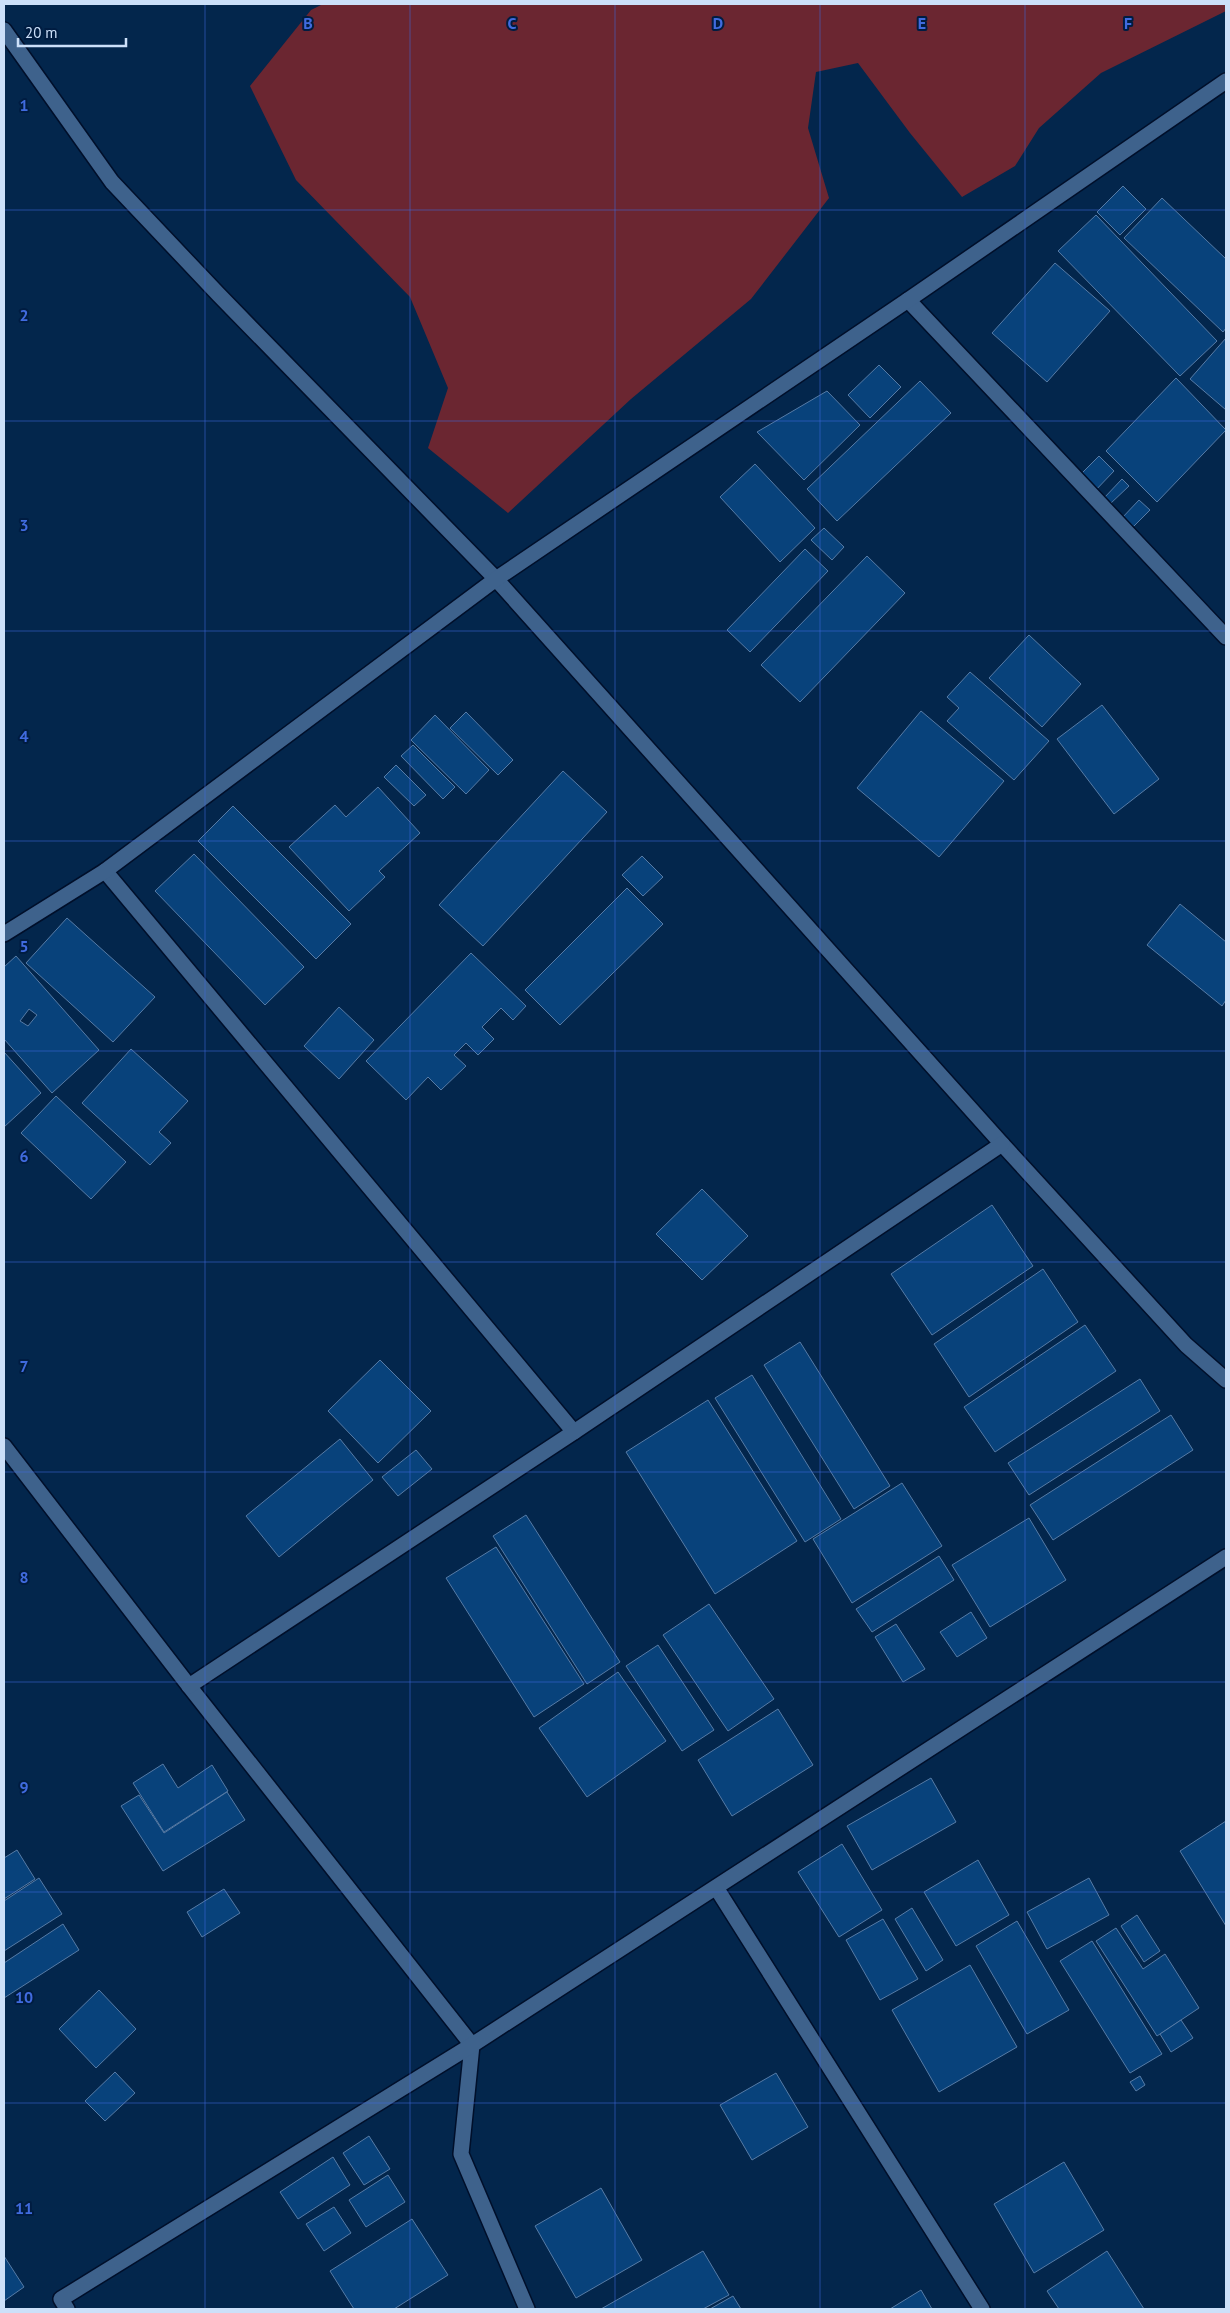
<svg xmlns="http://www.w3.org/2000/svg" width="1230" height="2313" viewBox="0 0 1230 2313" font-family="'PT Sans',sans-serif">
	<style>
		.green { fill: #6b2631 }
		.building { fill: #08427b; stroke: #567ba6; fill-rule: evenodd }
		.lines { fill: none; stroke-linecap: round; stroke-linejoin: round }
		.street-casing { stroke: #000f2a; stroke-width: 18 }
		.street { stroke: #3e628c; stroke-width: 15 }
		.grid { fill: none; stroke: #406bdf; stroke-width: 1; stroke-opacity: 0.55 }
		.grid-label { font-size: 16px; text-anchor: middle; font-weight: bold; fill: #406bdf; stroke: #001c41; stroke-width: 4; stroke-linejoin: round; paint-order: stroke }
	</style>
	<rect width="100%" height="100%" fill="#03264c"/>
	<polygon class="green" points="323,4 1226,4 1226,11 1101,73 1039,128 1015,166 962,197 910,133 858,63 816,72 808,128 829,198 751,299 631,399 508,513 428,448 448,388 410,297 296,180 250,86 311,10"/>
	<g class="building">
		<polygon points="1123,186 1146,209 1120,235 1097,212"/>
		<polygon points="1162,198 1226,259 1226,328 1223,332 1124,238"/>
		<polygon points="1096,215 1217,341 1180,376 1058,251"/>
		<polygon points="1055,263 1110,311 1047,382 992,333"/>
		<polygon points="1226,338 1226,410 1190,379"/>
		<polygon points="879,365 901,387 870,418 848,395"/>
		<polygon points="1176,378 1226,430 1157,502 1106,451"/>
		<polygon points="920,381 951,413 837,521 807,489"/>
		<polygon points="827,391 860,425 804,480 757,432"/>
		<polygon points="1099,456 1114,471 1092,494 1077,478"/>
		<polygon points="755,464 815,528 780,562 720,497"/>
		<polygon points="1122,479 1129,486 1110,504 1104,498"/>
		<polygon points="1139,500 1150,510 1131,529 1121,519"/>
		<polygon points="824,528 844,547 832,560 811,540"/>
		<polygon points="805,549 828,571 750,652 727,630"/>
		<polygon points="867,556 905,593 800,702 761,665"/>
		<polygon points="1029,635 1081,684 1042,727 989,678"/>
		<polygon points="970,672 1049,741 1014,780 947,721 959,708 947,697"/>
		<polygon points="1102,705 1159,779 1114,814 1057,739"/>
		<polygon points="921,711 1004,781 939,857 857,788"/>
		<polygon points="466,712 513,760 498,775 450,728"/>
		<polygon points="435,715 489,770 466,794 411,740"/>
		<polygon points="413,745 455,787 443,799 401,756"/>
		<polygon points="396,765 426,795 414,806 384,777"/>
		<polygon points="563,771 607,812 483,946 439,905"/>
		<polygon points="378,787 420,833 379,871 385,877 349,911 289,847 335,805 346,817"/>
		<polygon points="233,806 351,924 316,959 198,841"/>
		<polygon points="194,854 304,967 265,1005 155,891"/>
		<polygon points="642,856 663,877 643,896 622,875"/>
		<polygon points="627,888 663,924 560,1025 525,990"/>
		<polygon points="1180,904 1226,942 1226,1000 1222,1006 1147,945"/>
		<polygon points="67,918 155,997 113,1042 26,963"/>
		<polygon points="471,953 526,1006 513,1020 501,1008 482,1027 494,1039 478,1055 466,1043 454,1055 466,1066 441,1090 428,1077 406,1100 366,1061"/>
		<path d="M16,956L99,1050L52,1093L4,1039V967ZM29,1009L37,1015L28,1026L20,1021Z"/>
		<polygon points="339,1007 374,1040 339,1079 304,1046"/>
		<polygon points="131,1049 188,1101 159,1132 171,1143 150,1165 82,1103"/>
		<polygon points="4,1052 41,1093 4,1127"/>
		<polygon points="56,1096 126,1162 91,1199 21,1133"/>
		<polygon points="702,1189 748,1236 702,1280 656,1234"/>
		<polygon points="992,1205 1033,1266 932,1335 891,1274"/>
		<polygon points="1043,1269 1078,1322 969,1397 934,1344"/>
		<polygon points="1085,1325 1116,1371 995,1452 964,1407"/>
		<polygon points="800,1342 890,1486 854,1509 764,1365"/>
		<polygon points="380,1360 431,1411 378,1463 328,1411"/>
		<polygon points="752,1375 841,1519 805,1542 715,1398"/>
		<polygon points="1140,1379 1160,1411 1029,1495 1008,1463"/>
		<polygon points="708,1400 797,1541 715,1594 626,1452"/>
		<polygon points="1171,1415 1193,1450 1053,1540 1030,1505"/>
		<polygon points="340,1439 373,1480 279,1557 246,1516"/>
		<polygon points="416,1450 432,1469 398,1496 382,1477"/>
		<polygon points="902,1483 942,1546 852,1603 813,1539"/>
		<polygon points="526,1515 620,1662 587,1684 493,1536"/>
		<polygon points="1029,1518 1066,1580 990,1627 952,1565"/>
		<polygon points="496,1547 584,1684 534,1717 446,1578"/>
		<polygon points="939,1556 954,1580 872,1632 856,1609"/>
		<polygon points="709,1604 774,1699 728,1731 663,1635"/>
		<polygon points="971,1612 987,1638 957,1657 940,1632"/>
		<polygon points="896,1624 925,1669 903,1682 875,1637"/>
		<polygon points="658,1645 714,1730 682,1751 626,1666"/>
		<polygon points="618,1672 666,1741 587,1797 539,1728"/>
		<polygon points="778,1709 813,1765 732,1816 698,1760"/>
		<polygon points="163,1764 178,1788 212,1765 228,1791 164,1832 133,1783"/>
		<polygon points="931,1778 956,1822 872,1870 847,1826"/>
		<polygon points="227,1792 245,1820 163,1871 121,1806 139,1795 164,1833"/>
		<polygon points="1226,1821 1226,1926 1180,1851"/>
		<polygon points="842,1844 882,1910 839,1937 798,1872"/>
		<polygon points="17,1850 35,1879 4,1899 4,1858"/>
		<polygon points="978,1860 1009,1915 956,1946 924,1892"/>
		<polygon points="39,1878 62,1914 4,1951 4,1901"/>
		<polygon points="1089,1878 1109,1915 1047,1949 1027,1912"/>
		<polygon points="224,1889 240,1913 202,1937 187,1912"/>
		<polygon points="912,1908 943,1960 926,1971 895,1919"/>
		<polygon points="1137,1915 1160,1951 1144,1962 1121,1926"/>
		<polygon points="883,1919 918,1979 880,2000 846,1940"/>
		<polygon points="1017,1921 1069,2010 1027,2034 976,1946"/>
		<polygon points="63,1924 79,1950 4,1998 4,1963"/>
		<polygon points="1116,1928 1143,1969 1165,1954 1199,2008 1157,2036 1096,1941"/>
		<polygon points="1092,1941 1162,2054 1130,2073 1060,1961"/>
		<polygon points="970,1965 1017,2047 939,2092 892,2010"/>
		<polygon points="99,1990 136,2029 96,2068 59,2029"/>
		<polygon points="1181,2020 1193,2038 1171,2052 1160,2034"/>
		<polygon points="115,2072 135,2093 105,2121 85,2101"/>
		<polygon points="776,2073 808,2127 752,2160 720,2105"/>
		<polygon points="1140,2076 1145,2085 1136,2091 1130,2082"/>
		<polygon points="369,2136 390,2169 364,2185 343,2153"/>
		<polygon points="333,2157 350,2185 298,2219 280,2192"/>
		<polygon points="1064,2162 1104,2230 1034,2273 994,2204"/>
		<polygon points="388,2175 405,2202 366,2227 349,2200"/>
		<polygon points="601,2188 642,2260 576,2298 535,2226"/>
		<polygon points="334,2207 351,2233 324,2251 306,2224"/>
		<polygon points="412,2219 448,2275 394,2309 354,2309 330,2271"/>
		<polygon points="703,2251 729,2295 703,2309 601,2309"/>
		<polygon points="1107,2251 1144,2309 1059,2309 1047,2291"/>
		<polygon points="4,2256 24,2287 4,2301"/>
		<polygon points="921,2290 932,2309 890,2309"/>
		<polygon points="733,2296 741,2309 710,2309"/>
	</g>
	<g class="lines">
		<defs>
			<g id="street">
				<polyline points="4,30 112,182 219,295 496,579 1002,1144 1186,1345 1226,1380"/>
				<polyline points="908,300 1226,637"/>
				<polyline points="105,871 574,1432"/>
				<polyline points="4,934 105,871 496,579 908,300 1226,81"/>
				<polyline points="4,1446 189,1686 472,2045 461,2154 527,2309"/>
				<polyline points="189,1686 574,1432 1002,1144"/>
				<polyline points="717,1889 982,2309"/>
				<polyline points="67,2309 61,2299 472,2045 1226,1557"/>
			</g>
		</defs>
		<use href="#street" class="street-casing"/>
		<use href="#street" class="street"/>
	</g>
	<path class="grid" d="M205,4V2309M410,4V2309M615,4V2309M820,4V2309M1025,4V2309M4,210H1226M4,421H1226M4,631H1226M4,841H1226M4,1051H1226M4,1262H1226M4,1472H1226M4,1682H1226M4,1892H1226M4,2103H1226"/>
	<g class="grid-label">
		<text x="308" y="29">B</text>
		<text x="512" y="29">C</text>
		<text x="718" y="29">D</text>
		<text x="922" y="29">E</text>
		<text x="1128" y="29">F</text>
		<text x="24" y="111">1</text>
		<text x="24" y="321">2</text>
		<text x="24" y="531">3</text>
		<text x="24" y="742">4</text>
		<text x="24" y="952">5</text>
		<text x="24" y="1162">6</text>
		<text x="24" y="1372">7</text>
		<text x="24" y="1583">8</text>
		<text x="24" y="1793">9</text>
		<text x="24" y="2003">10</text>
		<text x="24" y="2214">11</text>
	</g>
	<rect width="1230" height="2313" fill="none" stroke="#cce0f9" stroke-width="10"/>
	<path d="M18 38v8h108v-8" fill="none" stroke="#cce0f9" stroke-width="2.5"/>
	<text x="25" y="38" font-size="15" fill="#cce0f9" stroke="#001c41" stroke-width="4" paint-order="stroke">20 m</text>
</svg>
